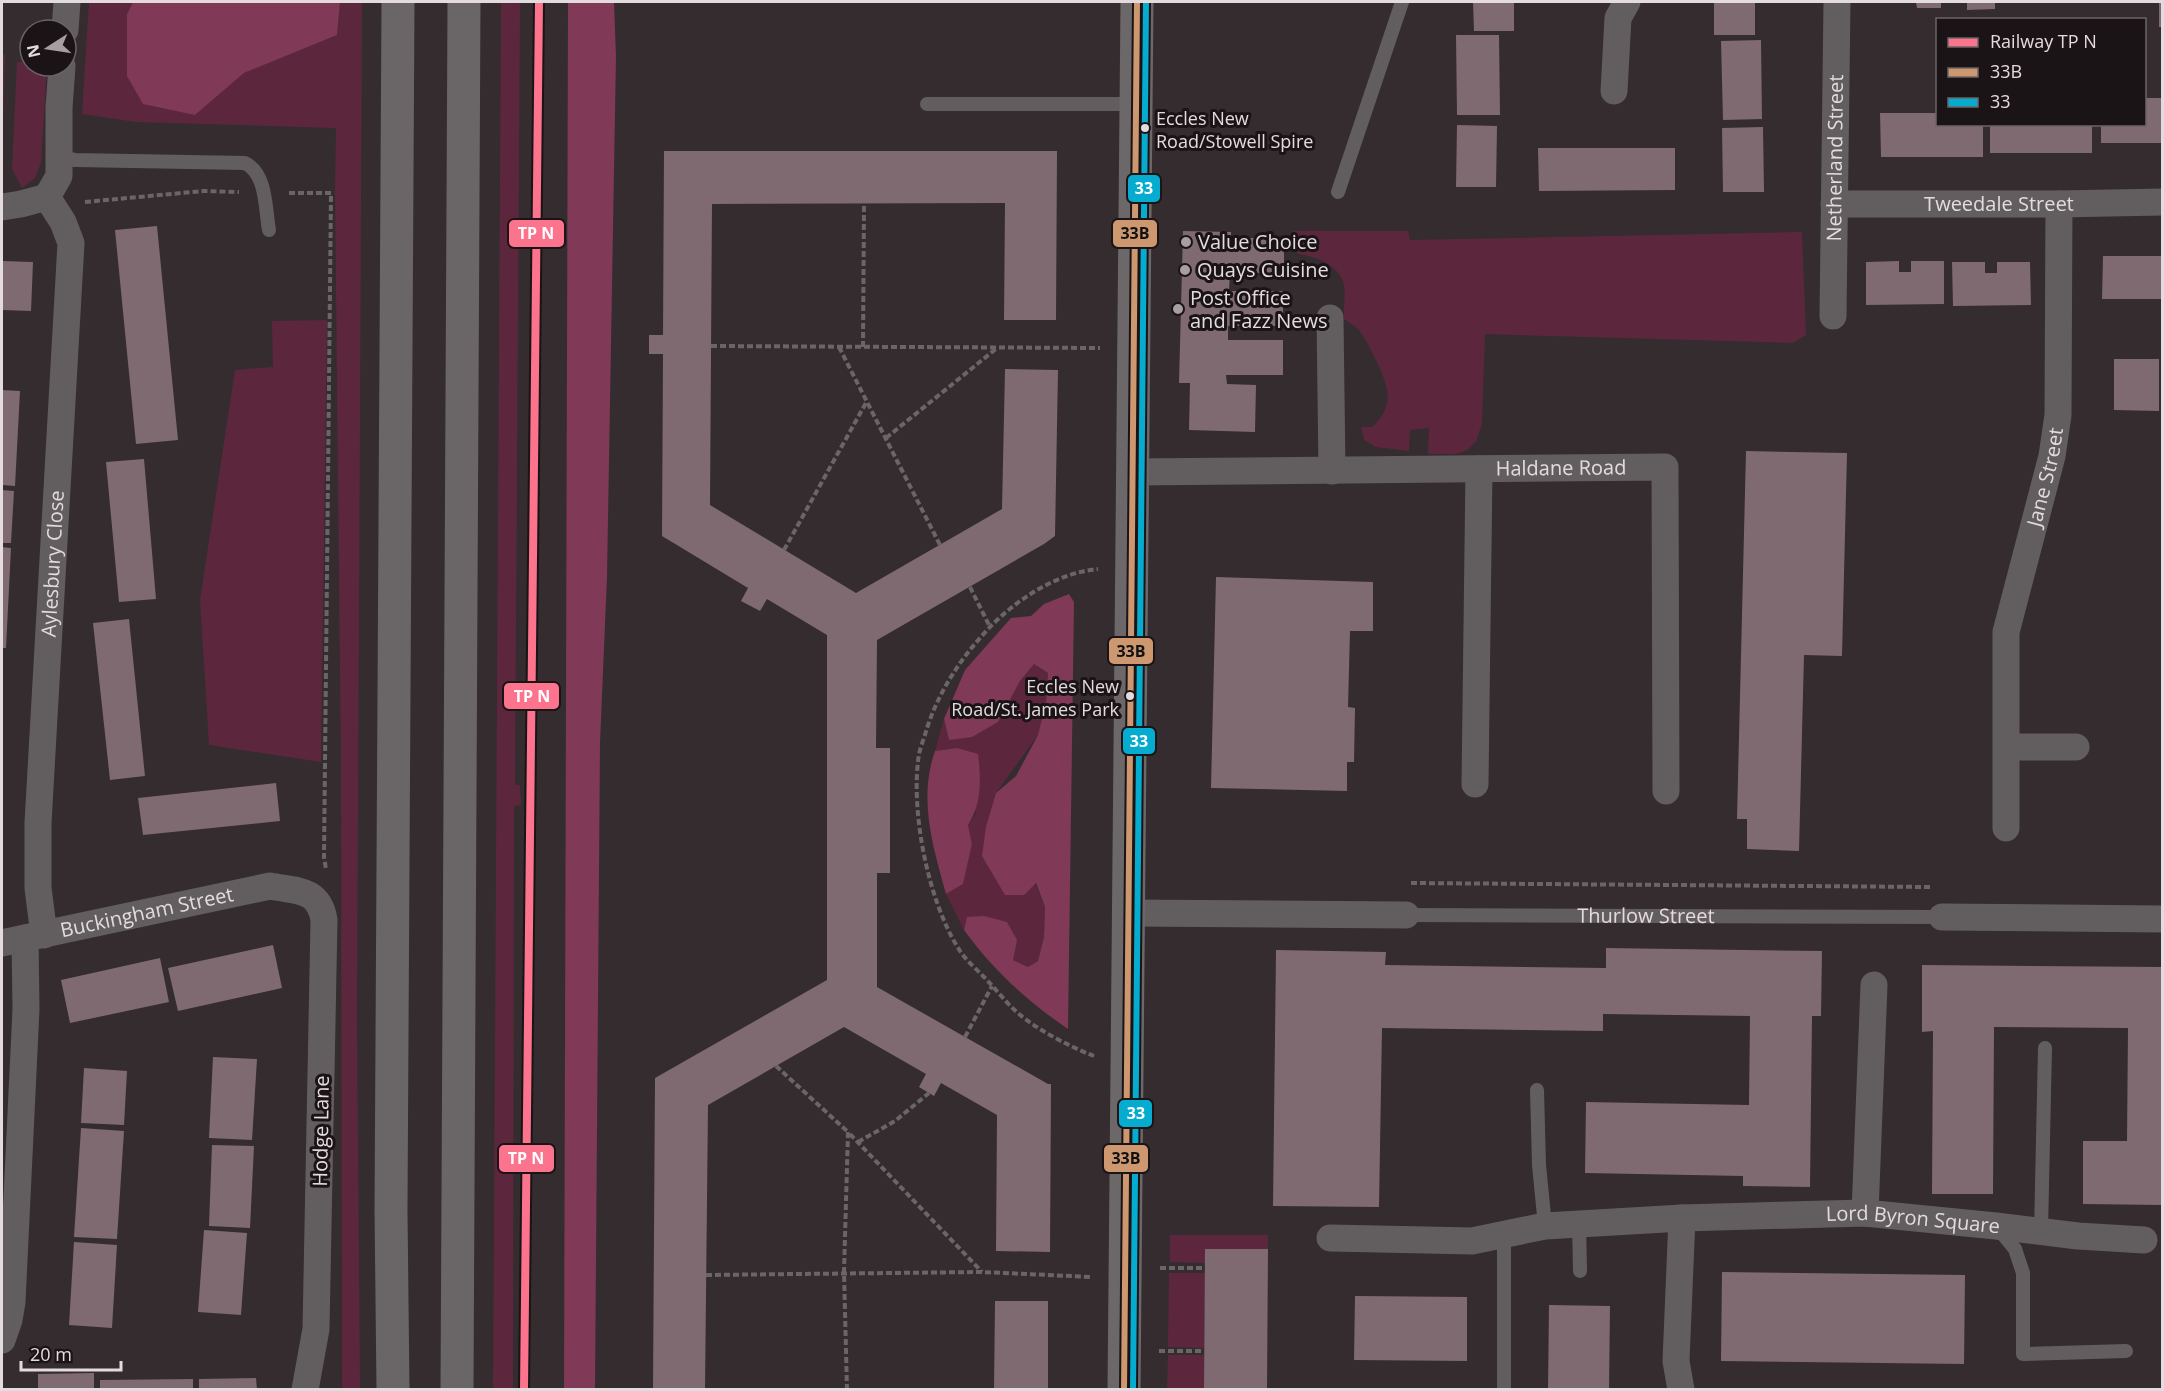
<svg xmlns="http://www.w3.org/2000/svg" width="2164" height="1391" viewBox="0 0 2164 1391" font-family="'Open Sans',sans-serif">
	<style>
		.green { fill: #5c273d }
		.forest { fill: #803956 }
		.building { fill: #7f6a72 }
		.lines { fill: none; stroke-linecap: round; stroke-linejoin: round }
		.path { stroke: #6a6667; stroke-width: 4; stroke-dasharray: 6 3; stroke-linecap: butt }
		.lane { stroke: #625e60; stroke-width: 14 }
		.street { stroke: #625e60; stroke-width: 27 }
		.primary { stroke: #6c6869; stroke-width: 33 }
		.highway { stroke: #6a6566; stroke-width: 33 }
		.bus-1-casing { stroke: #1a1416; stroke-width: 10 }
		.bus-2-casing { stroke: #1a1416; stroke-width: 10 }
		.bus-1 { stroke: #cd976f; stroke-width: 6 }
		.bus-2 { stroke: #06acd0; stroke-width: 6 }
		.rail-1-casing { stroke: #1a1416; stroke-width: 12 }
		.rail-1 { stroke: #fc738d; stroke-width: 8 }
		.bus-dot { fill: #e4dbde; stroke: #1a1416; stroke-width: 2 }
		.poi-dot { fill: #a69ea1; stroke: #1a1416; stroke-width: 2 }
		.labels { text-anchor: middle; stroke-width: 6; stroke-linejoin: round; paint-order: stroke }
		.bus-label { font-size: 18px; fill: #e4dbde; stroke: #1a1416; text-anchor: start }
		.street-label { font-size: 20px; fill: #e4dbde; stroke: #1a1416 }
		.poi-label { font-size: 20px; fill: #e4dbde; stroke: #1a1416; text-anchor: start }
		.line-badge { stroke: #1a1416; stroke-width: 2 }
		.badge-label { font-size: 16px; text-anchor: middle; font-weight: bold; fill: #fff }
		.pale-badge-label { font-size: 16px; text-anchor: middle; font-weight: bold; fill: #111 }
	</style>
	<rect width="100%" height="100%" fill="#342c2f"/>
	<g class="green">
		<polygon points="89,2 133,2 127,14 195,115 244,73 337,35 340,2 362,2 357,1017 360,1389 342,1389 341,769 335,189 336,128 136,122 82,114"/>
		<polygon points="501,2 520,2 515,785 520,785 521,805 514,806 513,1390 493,1389"/>
		<polygon points="2,55 5,55 3,118 2,118"/>
		<polygon points="17,62 30,62 30,66 47,66 41,163 35,178 22,188 12,169"/>
		<path d="M1293,231H1408L1410,240L1802,232L1806,335L1793,343L1485,334L1482,424L1476,441L1467,450L1456,454H1428L1429,428L1410,430L1409,451L1376,447L1364,440L1361,427H1372C1383,418 1390,404 1387,390C1386,378 1367,340 1359,330C1355,326 1349,322 1344,319C1343,308 1346,295 1344,285C1340,265 1315,256 1298,254Z"/>
		<polygon points="327,320 321,762 209,745 200,600 235,370 273,367 272,321"/>
		<polygon points="1034,664 1048,673 1046,702 1038,735 996,793 1024,895 1035,883 1045,907 1044,937 1038,961 1028,967 1013,960 967,917 964,930 946,894 963,884 972,844 968,825 976,813 957,748 935,751 944,719 949,740 998,722 1020,681"/>
		<polygon points="1170,1235 1268,1235 1268,1249 1205,1249 1205,1263 1170,1262"/>
		<polygon points="1169,1273 1205,1273 1204,1348 1168,1347"/>
		<polygon points="1168,1355 1204,1355 1204,1389 1167,1389"/>
	</g>
	<g class="forest">
		<polygon points="133,2 340,2 337,35 244,73 195,115 143,104 127,76 127,14"/>
		<polygon points="568,2 614,2 616,56 607,577 600,743 595,1390 564,1389"/>
		<path d="M1069,594L1074,602L1068,1029C1027,1001 993,970 964,930L967,917L984,916L1007,922L1017,940L1013,960L1028,967L1038,961L1044,937L1045,907L1036,883L1024,895H1005L982,856L986,827L996,793L1016,776L1038,735L1046,702L1048,673L1034,664L1020,681L998,722L972,737L949,740L944,719L965,670L1011,618L1031,616L1044,604Z"/>
		<path d="M957,748L978,754C981,779 982,803 968,825L972,844L963,884L946,894C933,847 918,799 935,751Z"/>
	</g>
	<g class="building">
		<polygon points="1473,2 1514,2 1514,31 1474,31"/>
		<rect x="1714" y="2" width="41" height="33"/>
		<polygon points="1916,2 1941,2 1941,8 1917,8"/>
		<polygon points="1967,2 1995,2 1995,9 1967,10"/>
		<rect x="2159" y="2" width="3" height="25"/>
		<polygon points="1456,35 1499,35 1500,115 1457,115"/>
		<polygon points="1761,40 1762,119 1723,120 1721,41"/>
		<polygon points="2144,98 2162,98 2162,143 2101,143 2101,124 2144,124"/>
		<polygon points="1880,113 1938,113 1938,124 1983,124 1983,157 1881,157"/>
		<rect x="1990" y="124" width="102" height="29"/>
		<polygon points="1457,125 1497,126 1496,187 1456,187"/>
		<polygon points="1763,127 1764,192 1723,192 1722,128"/>
		<polygon points="1538,148 1675,148 1675,190 1539,191"/>
		<polygon points="664,151 1057,151 1056,320 1004,320 1005,203 712,204 710,505 856,593 1002,509 1005,369 1058,370 1055,536 1044,544 877,640 876,748 890,748 890,873 877,873 877,987 1048,1084 1051,1084 1050,1252 996,1251 997,1115 941,1083 934,1096 919,1087 926,1074 844,1027 708,1105 705,1390 653,1390 655,1078 827,980 827,635 767,599 760,611 741,601 748,588 662,536 663,354 649,354 649,335 663,335"/>
		<polygon points="157,226 178,440 136,444 115,230"/>
		<polygon points="1183,231 1231,232 1231,238 1284,238 1284,273 1230,273 1229,291 1283,291 1283,326 1228,326 1228,340 1283,340 1283,375 1226,375 1227,384 1256,385 1255,432 1189,430 1190,383 1179,383"/>
		<polygon points="2103,256 2162,256 2162,299 2102,299"/>
		<polygon points="2,261 33,262 31,311 2,310"/>
		<polygon points="1899,261 1899,272 1911,272 1911,261 1944,261 1944,304 1866,305 1866,262"/>
		<polygon points="1952,262 1985,262 1985,273 1997,273 1997,262 2030,262 2031,305 1953,306"/>
		<polygon points="2114,359 2159,359 2159,411 2114,410"/>
		<polygon points="2,390 20,391 15,486 2,485"/>
		<polygon points="1746,451 1847,453 1842,656 1804,655 1799,851 1747,849 1747,819 1737,819"/>
		<polygon points="144,459 156,599 119,602 106,462"/>
		<polygon points="2,490 14,491 11,543 2,543"/>
		<polygon points="2,547 11,548 6,648 2,648"/>
		<polygon points="1216,577 1373,582 1373,631 1350,631 1348,707 1355,708 1354,762 1347,762 1347,791 1211,788"/>
		<polygon points="129,619 145,776 110,780 93,623"/>
		<polygon points="276,783 280,821 143,835 138,798"/>
		<polygon points="273,945 282,988 178,1011 168,968"/>
		<polygon points="1606,948 1822,951 1821,1016 1812,1016 1810,1187 1743,1186 1743,1176 1585,1173 1586,1102 1749,1105 1750,1016 1603,1014 1603,1031 1382,1028 1379,1207 1273,1206 1276,950 1386,952 1385,965 1606,968"/>
		<polygon points="160,958 169,1002 70,1023 61,980"/>
		<polygon points="1922,965 2162,967 2162,1205 2083,1204 2083,1141 2127,1141 2128,1028 1994,1027 1993,1194 1932,1194 1933,1031 1922,1032"/>
		<polygon points="213,1057 257,1059 252,1140 209,1138"/>
		<polygon points="84,1068 127,1071 124,1125 81,1123"/>
		<polygon points="81,1128 124,1131 117,1239 74,1237"/>
		<polygon points="212,1145 254,1146 250,1228 209,1226"/>
		<polygon points="204,1230 247,1233 241,1315 198,1312"/>
		<polygon points="74,1242 117,1245 112,1328 69,1325"/>
		<polygon points="1205,1249 1268,1249 1267,1390 1204,1390"/>
		<polygon points="1722,1272 1965,1275 1964,1364 1721,1361"/>
		<polygon points="1355,1296 1467,1297 1467,1361 1354,1360"/>
		<polygon points="995,1301 1048,1301 1048,1390 994,1390"/>
		<polygon points="1549,1305 1610,1306 1609,1390 1548,1390"/>
		<polygon points="94,1373 94,1390 38,1390 38,1374"/>
		<polygon points="256,1378 257,1390 199,1390 199,1379"/>
		<polygon points="193,1379 193,1390 100,1390 100,1380"/>
	</g>
	<g class="lines">
		<g class="path">
			<polyline points="289,193 331,193 324,857 326,869"/>
			<polyline points="85,202 203,191 239,192"/>
			<polyline points="711,346 1100,348"/>
			<polyline points="839,347 940,545"/>
			<polyline points="863,347 864,204"/>
			<polyline points="886,438 997,348"/>
			<polyline points="784,550 867,401"/>
			<polyline points="970,587 990,627"/>
			<polyline points="1411,883 1931,887"/>
			<polyline points="965,1037 992,986"/>
			<path d="M1094,1056C1070,1047 1038,1030 1019,1014C1006,1003 996,989 984,977C976,969 966,960 960,951C928,902 910,811 919,754C921,745 925,736 927,728C940,689 961,658 989,628C1017,599 1057,573 1098,569"/>
			<polyline points="776,1066 848,1132"/>
			<polyline points="858,1142 895,1121 929,1093"/>
			<polyline points="1160,1268 1205,1268"/>
			<polyline points="706,1275 982,1272 1092,1277"/>
			<polyline points="1159,1351 1204,1351"/>
			<polyline points="847,1390 844,1272 848,1132 982,1272"/>
		</g>
		<g class="lane">
			<polyline points="927,104 1136,104"/>
			<path d="M59,157L75,160L245,163C267,174 265,208 269,230"/>
			<polyline points="1338,192 1402,2"/>
			<path id="s1" d="M1406,915L1942,917"/>
			<polyline points="1537,1090 1539,1165 1545,1226"/>
			<polyline points="1579,1224 1580,1271"/>
			<polyline points="1997,1227 2015,1249 2023,1273 2023,1354 2126,1351"/>
			<polyline points="2041,1231 2045,1048"/>
			<polyline points="1504,1234 1504,1390"/>
		</g>
		<g class="street">
			<polyline points="65,30 67,2"/>
			<polyline points="1614,91 1618,18 1627,2"/>
			<path id="s2" d="M1834,204H2059L2162,202"/>
			<polyline points="2,207 21,204 47,197 59,176 59,108 62,66"/>
			<path id="s3" d="M1833,316L1837,2"/>
			<polyline points="1330,318 1332,471"/>
			<path id="s4" d="M1133,472L1665,467L1666,791"/>
			<polyline points="2007,747 2076,747"/>
			<polyline points="1475,784 1479,469"/>
			<path id="s5" d="M2006,828V632L2052,456L2058,415L2059,204"/>
			<polyline points="1129,913 1406,915"/>
			<polyline points="1942,917 2162,919"/>
			<path id="s6" d="M44,935L38,888V823L71,243L63,222L47,197"/>
			<path id="s7" d="M2,943L270,886C296,891 319,888 324,920L316,1329L305,1390"/>
			<polyline points="1865,1213 1874,985"/>
			<path id="s8" d="M1330,1238L1472,1241L1545,1226L1682,1218L1865,1213L1996,1226L2078,1236L2144,1240"/>
			<polyline points="2,1340 9,1320 12,1302 26,1009 25,938"/>
			<polyline points="1681,1390 1676,1361 1682,1218"/>
		</g>
		<polyline class="primary" points="1124,1390 1137,2"/>
		<g class="highway">
			<polyline points="393,1390 391,1210 398,2"/>
			<polyline points="457,1390 464,2"/>
		</g>
		<defs>
			<polyline id="bus-1" points="1124,1390 1137,2"/>
			<polyline id="bus-2" points="1133,1390 1146,2"/>
		</defs>
		<use href="#bus-1" class="bus-1-casing"/>
		<use href="#bus-2" class="bus-2-casing"/>
		<use href="#bus-1" class="bus-1"/>
		<use href="#bus-2" class="bus-2"/>
		<defs>
			<polyline id="rail-1" points="524,1390 539,2"/>
		</defs>
		<use href="#rail-1" class="rail-1-casing"/>
		<use href="#rail-1" class="rail-1"/>
	</g>
	<g class="bus-dot">
		<circle cx="1145" cy="128" r="5"/>
		<circle cx="1130" cy="696" r="5"/>
	</g>
	<g class="poi-dot">
		<circle cx="1186" cy="242" r="6"/>
		<circle cx="1185" cy="270" r="6"/>
		<circle cx="1178" cy="309" r="6"/>
	</g>
	<g class="labels">
		<g class="bus-label">
			<text x="1156" y="125">Eccles New<tspan x="1156" dy="23">Road/Stowell Spire</tspan></text>
			<text x="1119" y="693" text-anchor="end">Eccles New<tspan x="1119" dy="23">Road/St. James Park</tspan></text>
		</g>
		<g class="street-label">
			<text dy="7" stroke="none"><textPath href="#s3" startOffset="158">Netherland Street</textPath></text>
			<text dy="7" stroke="none"><textPath href="#s2" startOffset="165">Tweedale Street</textPath></text>
			<text dy="7" stroke="none"><textPath href="#s4" startOffset="428">Haldane Road</textPath></text>
			<text dy="7" stroke="none"><textPath href="#s5" startOffset="356">Jane Street</textPath></text>
			<text dy="7" stroke="none"><textPath href="#s6" startOffset="372">Aylesbury Close</textPath></text>
			<text dy="7" stroke="none"><textPath href="#s7" startOffset="148">Buckingham Street</textPath></text>
			<text dy="7" stroke="none"><textPath href="#s1" startOffset="240">Thurlow Street</textPath></text>
			<text transform="translate(321 1131) rotate(-89)" y="7">Hodge Lane</text>
			<text dy="7" stroke="none"><textPath href="#s8" startOffset="585">Lord Byron Square</textPath></text>
		</g>
		<g class="poi-label">
			<text x="1198" y="249">Value Choice</text>
			<text x="1197" y="277">Quays Cuisine</text>
			<text x="1190" y="305">Post Office<tspan x="1190" dy="23">and Fazz News</tspan></text>
		</g>
	</g>
	<g class="line-badge">
		<rect x="1127" y="174" width="34" height="29" rx="6" fill="#06acd0"/>
		<rect x="508" y="219" width="57" height="29" rx="6" fill="#fc738d"/>
		<rect x="1112" y="219" width="46" height="29" rx="6" fill="#cd976f"/>
		<rect x="1108" y="637" width="46" height="28" rx="6" fill="#cd976f"/>
		<rect x="503" y="682" width="57" height="28" rx="6" fill="#fc738d"/>
		<rect x="1122" y="727" width="34" height="28" rx="6" fill="#06acd0"/>
		<rect x="1118" y="1099" width="35" height="29" rx="6" fill="#06acd0"/>
		<rect x="498" y="1144" width="57" height="29" rx="6" fill="#fc738d"/>
		<rect x="1103" y="1144" width="46" height="29" rx="6" fill="#cd976f"/>
	</g>
	<g class="badge-label">
		<text x="1144" y="194">33</text>
		<text x="536" y="239">TP N</text>
		<text x="532" y="702">TP N</text>
		<text x="1139" y="747">33</text>
		<text x="1136" y="1119">33</text>
		<text x="526" y="1164">TP N</text>
	</g>
	<g class="pale-badge-label">
		<text x="1135" y="239">33B</text>
		<text x="1131" y="657">33B</text>
		<text x="1126" y="1164">33B</text>
	</g>
	<rect width="2164" height="1391" fill="none" stroke="#e4dbde" stroke-width="6"/>
	<rect x="1936" y="18" width="210" height="108" fill="#1a1416" stroke="#6b6466" stroke-width="1.5"/>
	<rect x="1948" y="38" width="30" height="9" fill="#fc738d" stroke="#6b6466" stroke-width="1.5"/>
	<text x="1990" y="48" font-size="18" fill="#e4dbde">Railway TP N</text>
	<rect x="1948" y="68" width="30" height="9" fill="#cd976f" stroke="#6b6466" stroke-width="1.5"/>
	<text x="1990" y="78" font-size="18" fill="#e4dbde">33B</text>
	<rect x="1948" y="98" width="30" height="9" fill="#06acd0" stroke="#6b6466" stroke-width="1.5"/>
	<text x="1990" y="108" font-size="18" fill="#e4dbde">33</text>
	<g transform="translate(48 48) rotate(258)"><circle r="28" fill="#1a1416" stroke="#6b6466" stroke-width="1.5"/>
	<path d="M0-4.5L10 22L0 15L-10 22Z" fill="#a69ea1"/>
	<text y="-9" font-size="16" font-weight="bold" text-anchor="middle" fill="#e4dbde">N</text>
	</g>
	<path d="M21 1361v9h100v-9" fill="none" stroke="#e4dbde" stroke-width="3"/>
	<text x="30" y="1361" font-size="18" fill="#e4dbde" stroke="#1a1416" stroke-width="4.5" paint-order="stroke">20 m</text>
</svg>
